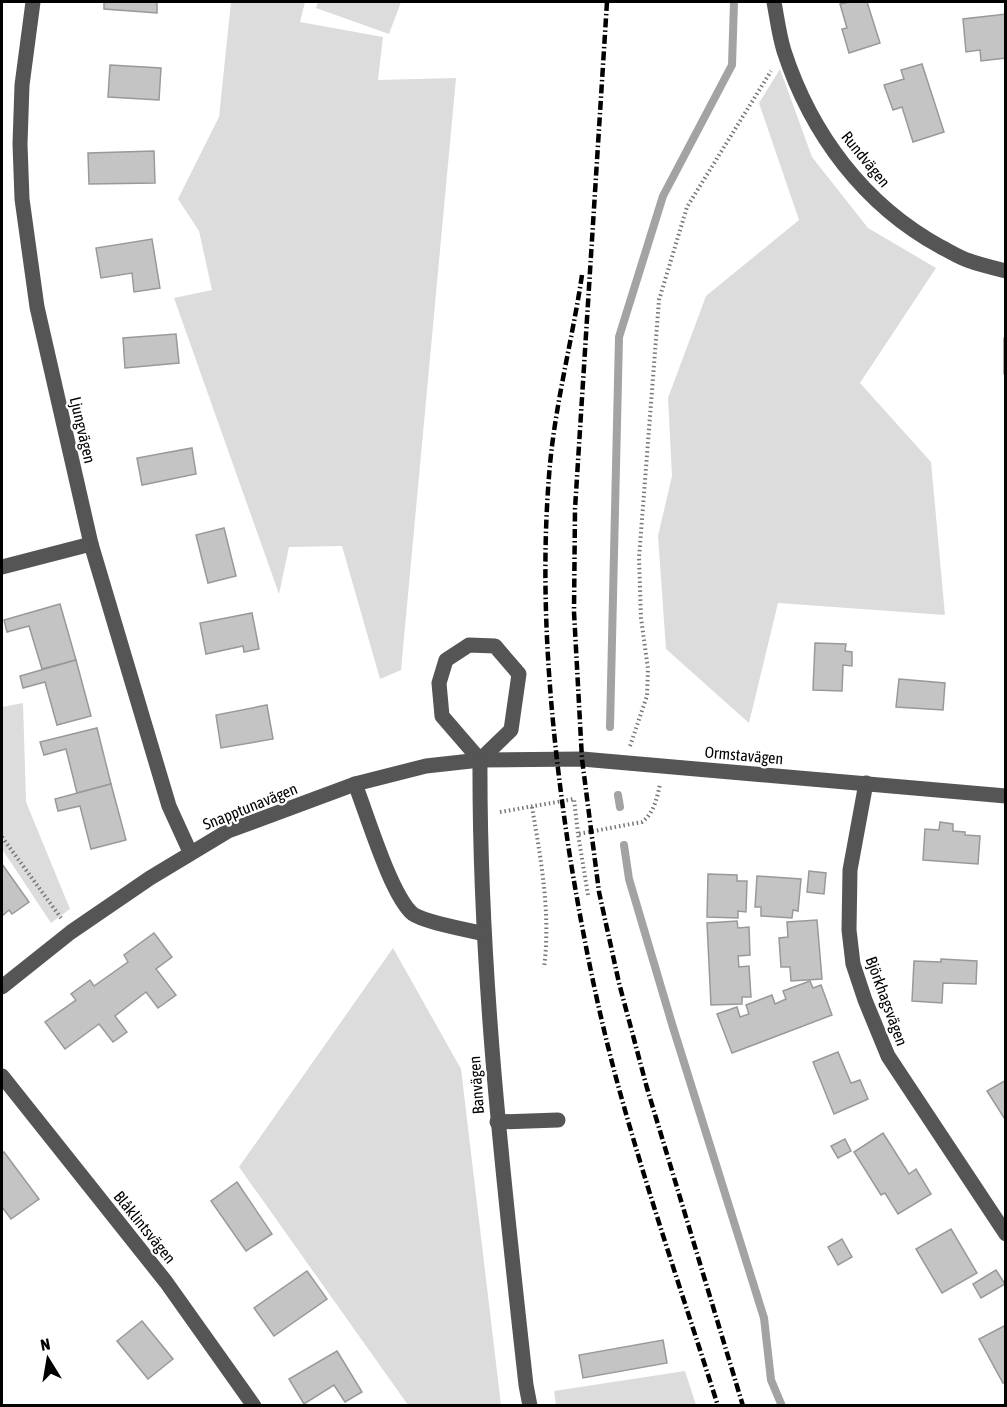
<svg xmlns="http://www.w3.org/2000/svg" width="1007" height="1407" viewBox="0 0 1007 1407" font-family="'Asap Condensed',sans-serif">
	<style>
		.green { fill: #dcdcdc }
		.lines { fill: none; stroke-linecap: round; stroke-linejoin: round }
		.stream { stroke: #a3a3a3; stroke-width: 8 }
		.building { fill: #c4c4c4; stroke: #999; stroke-width: 1.5 }
		.path { stroke: #777; stroke-width: 4; stroke-dasharray: 1.5 3; stroke-linecap: butt }
		.minor { stroke: #555; stroke-width: 15 }
		.rail { stroke: #000; stroke-width: 4.5; stroke-dasharray: 9 3 1.5 3; stroke-linecap: butt }
		.labels { text-anchor: middle; stroke-width: 4.5; stroke-linejoin: round; paint-order: stroke }
		.street-label { font-size: 16px; fill: #000; stroke: #fff }
	</style>
	<rect width="100%" height="100%" fill="#fff"/>
	<g class="green">
		<polygon points="231,2 305,2 300,22 383,37 378,80 456,78 401,670 380,679 342,546 289,547 279,594 174,298 212,290 199,231 178,199 219,117"/>
		<polygon points="318,2 401,2 389,34 316,8"/>
		<polygon points="780,69 812,157 868,228 936,268 860,383 931,462 945,615 778,603 749,723 666,649 658,536 672,476 668,398 706,296 799,220 759,103"/>
		<polygon points="23,703 26,802 70,909 51,923 2,849 2,707"/>
		<polygon points="393,948 461,1069 501,1405 408,1405 239,1167"/>
		<polygon points="685,1371 696,1405 556,1405 554,1391"/>
	</g>
	<g class="lines">
		<g class="stream">
			<polyline points="610,727 619,337 663,196 732,65 734,2"/>
			<polyline points="618,795 620,807"/>
			<polyline points="624,845 629,879 672,1024 764,1318 771,1380 782,1406"/>
		</g>
	</g>
	<g class="building">
		<polygon points="104,2 157,2 157,13 104,9"/>
		<polygon points="849,2 867,2 880,43 849,53 842,29 847,28 840,4"/>
		<polygon points="1006,14 1006,58 981,61 980,50 966,52 963,19"/>
		<polygon points="922,64 944,132 913,142 902,107 893,110 884,85 904,79 901,70"/>
		<polygon points="110,65 161,68 159,100 108,97"/>
		<polygon points="154,151 155,183 89,184 88,153"/>
		<polygon points="152,239 160,288 134,292 132,273 101,278 96,248"/>
		<polygon points="176,334 179,363 125,368 123,338"/>
		<rect x="1004" y="338" width="2" height="36"/>
		<polygon points="192,448 196,474 142,485 137,458"/>
		<polygon points="224,528 236,576 208,583 196,535"/>
		<polygon points="60,604 76,660 42,669 29,626 7,632 4,620"/>
		<polygon points="252,613 259,649 244,652 243,646 206,654 200,623"/>
		<polygon points="815,643 846,644 845,651 852,652 852,666 843,665 842,691 813,690"/>
		<polygon points="76,660 91,716 57,725 45,682 23,688 20,676"/>
		<polygon points="899,679 945,683 943,710 896,707"/>
		<polygon points="267,705 273,739 221,748 216,715"/>
		<polygon points="97,728 111,784 77,793 66,749 44,755 40,742"/>
		<polygon points="111,784 126,840 91,849 80,806 58,811 55,799"/>
		<polygon points="940,822 953,824 953,831 965,832 965,835 980,836 978,864 923,860 925,829 939,830"/>
		<polygon points="2,864 29,902 12,914 9,910 2,916"/>
		<polygon points="809,871 826,873 824,894 807,892"/>
		<polygon points="708,874 737,875 737,881 747,881 746,912 738,911 738,918 707,917"/>
		<polygon points="757,876 801,879 798,911 793,910 792,918 761,916 761,907 755,907"/>
		<polygon points="817,920 822,979 791,981 790,967 781,967 779,938 788,937 787,922"/>
		<polygon points="737,921 738,928 749,927 750,955 738,956 739,967 749,966 751,997 742,997 742,1004 711,1005 707,923"/>
		<polygon points="154,933 172,957 156,969 176,995 158,1008 146,992 115,1016 127,1032 113,1042 99,1024 65,1049 45,1022 76,1000 71,994 90,980 94,986 128,962 124,955"/>
		<polygon points="941,959 977,961 976,984 943,983 942,1003 912,1001 914,961 941,962"/>
		<polygon points="810,981 813,988 821,985 832,1015 732,1053 717,1014 737,1007 740,1017 749,1014 746,1005 772,995 775,1004 786,999 783,991"/>
		<polygon points="838,1052 851,1083 860,1080 868,1099 834,1114 813,1062"/>
		<polygon points="1006,1080 1006,1121 987,1091"/>
		<polygon points="883,1133 909,1174 916,1169 931,1194 898,1214 885,1193 881,1195 854,1152"/>
		<polygon points="845,1139 851,1151 838,1158 831,1146"/>
		<polygon points="4,1152 39,1199 11,1219 2,1207 2,1154"/>
		<polygon points="237,1182 272,1234 246,1251 211,1201"/>
		<polygon points="951,1229 977,1273 942,1293 916,1249"/>
		<polygon points="842,1239 852,1257 838,1265 828,1247"/>
		<polygon points="996,1270 1005,1284 981,1298 973,1284"/>
		<polygon points="307,1271 327,1299 274,1336 254,1308"/>
		<polygon points="142,1321 173,1359 148,1379 117,1341"/>
		<polygon points="1006,1325 1006,1382 1003,1383 979,1339"/>
		<polygon points="663,1340 667,1363 583,1378 579,1355"/>
		<polygon points="337,1351 362,1392 345,1402 334,1385 304,1404 289,1379"/>
	</g>
	<g class="lines">
		<g class="path">
			<polyline points="630,746 647,696 648,669 641,618 639,558 659,300 687,207 771,71"/>
			<path d="M532,807C541,860 551,914 544,968"/>
			<polyline points="500,812 574,799 578,834"/>
			<polyline points="2,837 61,918"/>
			<path d="M588,895L578,834L642,822C654,813 657,798 660,784"/>
		</g>
		<g class="minor">
			<polyline points="33,2 22,85 20,144 22,199 37,307 91,544 169,806 190,852"/>
			<path d="M774,2C777,18 779,35 784,51C811,134 864,205 941,247C951,252 960,258 970,261C981,265 994,268 1006,271"/>
			<polyline points="2,567 91,544"/>
			<polygon points="469,645 495,646 519,674 511,730 480,760 442,716 439,683 446,660"/>
			<path d="M480,760C479,969 503,1177 526,1385L530,1406"/>
			<polyline points="866,783 850,870 849,930 853,964 865,1000 888,1056 1006,1234"/>
			<path d="M355,784C367,814 391,896 413,914C424,922 469,930 484,934"/>
			<polyline points="2,987 71,932 150,878 228,831 355,784 426,766 480,760 582,759 1006,796"/>
			<polyline points="2,1076 166,1282 254,1406"/>
			<polyline points="497,1122 558,1120"/>
		</g>
		<g class="rail">
			<polyline points="607,2 575,509 574,612 582,759 599,892 619,983 647,1088 743,1406"/>
			<path d="M582,275C572,342 554,408 549,476C539,603 551,732 570,857C583,937 599,1017 621,1096C650,1200 685,1302 718,1406"/>
		</g>
	</g>
	<g class="labels">
		<g class="street-label">
			<text transform="translate(866 159) rotate(51)" y="6">Rundvägen</text>
			<text transform="translate(83 430) rotate(77)" y="6">Ljungvägen</text>
			<text transform="translate(744 755) rotate(5)" y="6">Ormstavägen</text>
			<text transform="translate(250 806) rotate(-22)" y="6">Snapptunavägen</text>
			<text transform="translate(887 1001) rotate(70)" y="6">Björkhagsvägen</text>
			<text transform="translate(476 1085) rotate(-94)" y="6">Banvägen</text>
			<text transform="translate(145 1227) rotate(51)" y="6">Blåklintsvägen</text>
		</g>
	</g>
	<rect width="1007" height="1407" fill="none" stroke="#000000" stroke-width="6"/>
	<g transform="translate(48 1359) rotate(349)" stroke="#ffffff" stroke-width="4.5" paint-order="stroke">
	<path d="M0-4.5L10 22L0 15L-10 22Z" fill="#000000"/>
	<text y="-9" font-size="16" font-weight="bold" text-anchor="middle" fill="#000000">N</text>
	</g>
</svg>
